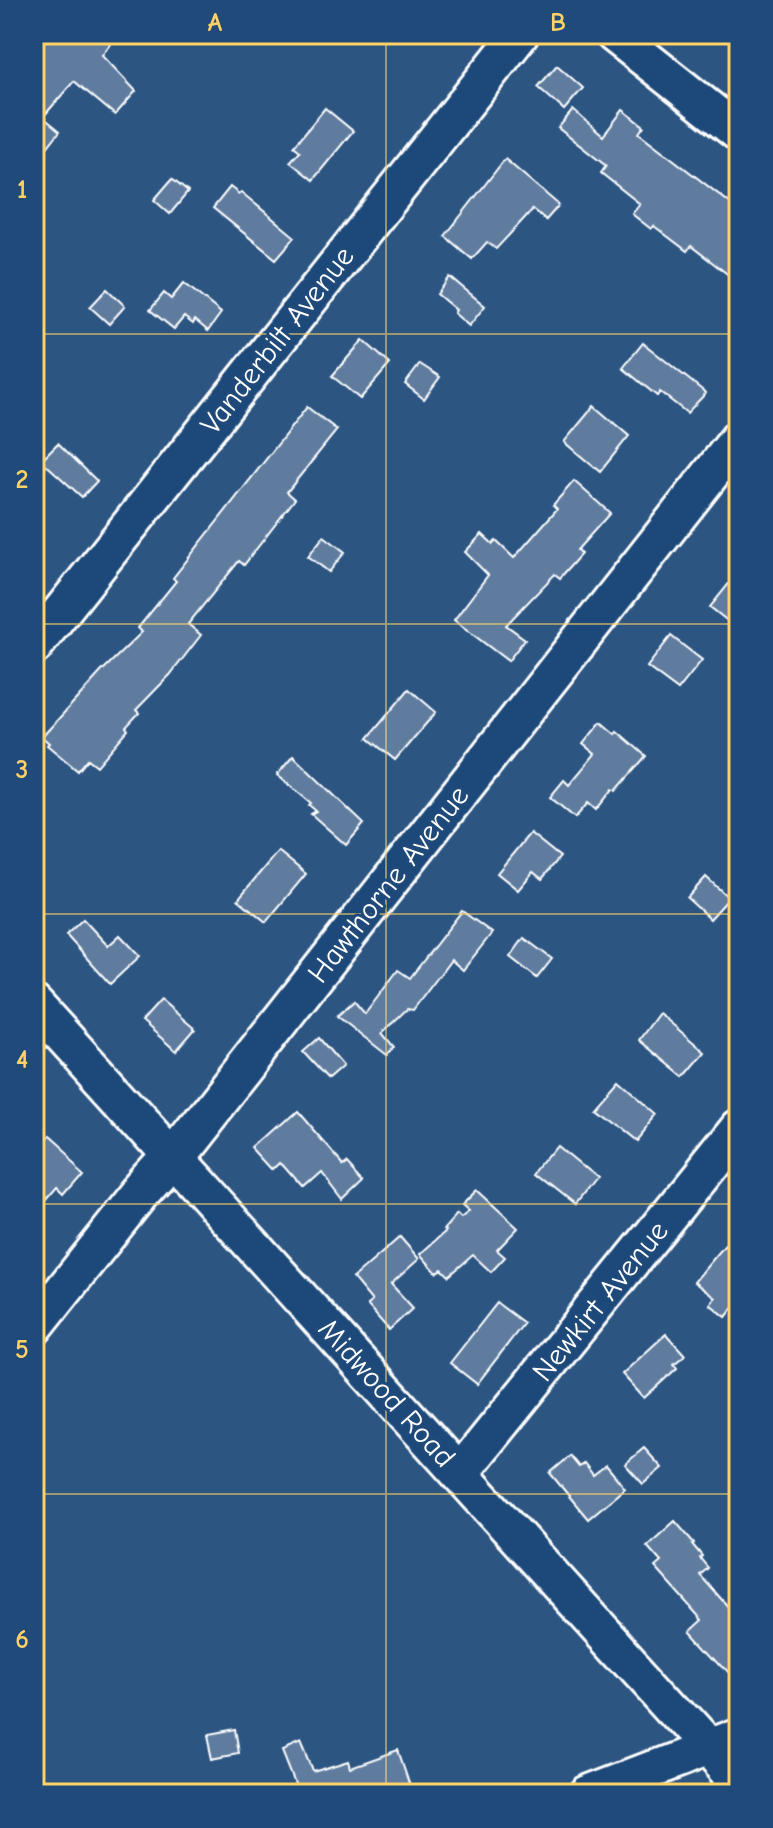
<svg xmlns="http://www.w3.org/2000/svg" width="773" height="1828" viewBox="0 0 773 1828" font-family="'Comic Neue',sans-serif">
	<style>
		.building { fill: #5e7c9f; stroke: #fff; stroke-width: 2 }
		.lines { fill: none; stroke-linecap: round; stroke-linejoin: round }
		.minor-casing { stroke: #fff; stroke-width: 42 }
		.minor { stroke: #1f4a7a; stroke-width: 36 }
		.grid { fill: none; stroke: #ffd166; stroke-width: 2; stroke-opacity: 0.55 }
		.labels { text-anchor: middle; stroke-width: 6; stroke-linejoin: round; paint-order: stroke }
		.street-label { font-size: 30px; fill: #fff; stroke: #1f4a7a }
		.neatline { fill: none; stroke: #ffd166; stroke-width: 3 }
		.grid-label { font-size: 26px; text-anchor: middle; font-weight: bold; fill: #ffd166 }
	</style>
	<rect width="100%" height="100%" fill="#2c5582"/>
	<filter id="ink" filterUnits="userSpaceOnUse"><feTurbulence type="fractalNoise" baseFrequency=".0125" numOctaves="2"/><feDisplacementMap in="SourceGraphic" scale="16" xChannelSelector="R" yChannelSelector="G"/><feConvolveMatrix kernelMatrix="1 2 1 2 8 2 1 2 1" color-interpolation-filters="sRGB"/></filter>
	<g filter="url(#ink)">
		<g class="building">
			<polygon points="42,34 118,34 102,55 136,91 115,115 74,81 43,117 60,131 34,164 34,43"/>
			<polygon points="557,65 583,88 564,110 538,87"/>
			<polygon points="325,108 353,131 313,180 290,162 300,151 294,146"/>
			<polygon points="573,110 603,136 623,110 644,126 639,133 739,210 739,283 691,246 687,251 654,226 651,229 632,214 640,204 601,173 606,166 558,128"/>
			<polygon points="505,159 559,205 546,220 533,209 496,249 487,242 472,259 445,236"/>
			<polygon points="172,179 188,192 170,214 154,200"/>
			<polygon points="230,187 239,194 241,192 295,237 276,259 213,208"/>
			<polygon points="450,277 485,306 469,326 454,313 456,310 437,294"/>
			<polygon points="184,283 221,313 208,331 195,320 193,324 184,317 174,329 150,310 164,293 171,299"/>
			<polygon points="107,289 125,306 109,324 90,307"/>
			<polygon points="363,340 390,364 360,399 332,376"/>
			<polygon points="643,343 706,393 687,413 660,392 657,396 623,368"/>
			<polygon points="420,364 440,377 424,399 405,384"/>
			<polygon points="594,406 629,436 600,472 564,442"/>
			<polygon points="307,407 337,430 287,492 295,499 244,565 239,561 188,624 201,635 170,675 136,710 139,713 126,727 128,730 97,766 88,759 78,771 47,745 49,743 42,737 101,672 142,632 138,628 176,581 173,578"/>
			<polygon points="58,443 97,481 82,497 41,460"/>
			<polygon points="574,481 610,513 577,550 581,554 560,578 555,574 506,625 525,639 508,661 454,620 488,575 465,552 482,534 493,544 496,541 514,558 557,509 553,505"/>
			<polygon points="324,536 345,552 329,572 308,556"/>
			<polygon points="739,571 739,630 710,607"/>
			<polygon points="671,636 702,660 678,690 647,667"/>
			<polygon points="409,689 436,712 395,760 368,738"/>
			<polygon points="601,722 615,734 617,731 646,756 616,791 613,789 596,810 588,803 575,818 550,797 564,780 569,785 595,754 583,744"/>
			<polygon points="293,756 364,824 346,845 311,814 316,811 309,805 311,803 277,775"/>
			<polygon points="530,833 560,857 542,879 533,872 518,890 497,873"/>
			<polygon points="278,851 306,874 266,922 238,899"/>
			<polygon points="706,877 729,898 710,919 687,898"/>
			<polygon points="462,911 492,933 463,970 451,960 413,1010 407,1009 382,1033 394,1047 387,1055 337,1016 354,1001 365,1014 398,970 410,978"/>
			<polygon points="83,919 108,946 120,935 140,956 110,984 66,935"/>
			<polygon points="524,938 552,959 537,978 510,957"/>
			<polygon points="161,1000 195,1029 176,1051 142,1021"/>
			<polygon points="659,1013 705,1052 684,1077 639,1040"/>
			<polygon points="319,1038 343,1066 328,1079 303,1052"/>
			<polygon points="618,1079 658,1114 635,1142 593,1108"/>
			<polygon points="298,1112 342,1163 347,1159 364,1178 342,1199 322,1173 305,1188 285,1165 279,1171 258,1148"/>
			<polygon points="45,1139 82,1172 63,1194 57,1188 34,1215 34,1152"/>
			<polygon points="556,1148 594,1179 575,1204 536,1173"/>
			<polygon points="477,1190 518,1228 497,1250 505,1257 491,1272 473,1255 449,1276 442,1269 437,1273 420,1254 446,1231 444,1229 457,1214 461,1218 469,1211 462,1205"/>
			<polygon points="400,1237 419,1259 391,1284 413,1308 389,1330 367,1305 372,1301 353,1278"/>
			<polygon points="725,1245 739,1256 739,1301 726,1317 710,1304 715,1298 694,1282"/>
			<polygon points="497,1303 524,1323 477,1384 450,1363"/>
			<polygon points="666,1334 685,1355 674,1364 677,1368 644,1398 622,1374"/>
			<polygon points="644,1448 662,1468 643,1484 625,1464"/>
			<polygon points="570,1456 579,1467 584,1463 593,1475 606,1465 625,1488 588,1519 550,1473"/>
			<polygon points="675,1521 694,1543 692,1544 702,1556 700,1558 708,1568 700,1575 739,1619 739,1685 690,1631 702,1620 655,1567 661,1562 647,1546"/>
			<polygon points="234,1730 238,1753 212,1758 207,1735"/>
			<polygon points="301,1743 313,1771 348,1760 350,1767 398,1750 413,1794 299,1794 282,1751"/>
		</g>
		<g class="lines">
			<defs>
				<g id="minor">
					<polyline points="614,34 739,133"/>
					<polyline points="34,646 520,34"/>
					<polyline points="34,1004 739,1782"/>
					<polyline points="34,1327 140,1194 173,1157 739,438"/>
					<polyline points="460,1473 739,1128"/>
					<polyline points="588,1794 739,1736"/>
				</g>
			</defs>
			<use href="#minor" class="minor-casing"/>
			<use href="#minor" class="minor"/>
		</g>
	</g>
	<path class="grid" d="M386,34V1794M34,334H739M34,624H739M34,914H739M34,1204H739M34,1494H739"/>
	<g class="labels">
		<g class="street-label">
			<text transform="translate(277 340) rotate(-52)" y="10">Vanderbilt Avenue</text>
			<text transform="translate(388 884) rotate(-52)" y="10">Hawthorne Avenue</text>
			<text transform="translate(600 1301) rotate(-51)" y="10">Newkirt Avenue</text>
			<text transform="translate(387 1393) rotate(48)" y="10">Midwood Road</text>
		</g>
	</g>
	<rect width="773" height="1828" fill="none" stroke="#1f4a7a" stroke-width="88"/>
	<rect x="44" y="44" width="685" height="1740" class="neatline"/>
	<g class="grid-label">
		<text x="215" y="31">A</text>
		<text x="558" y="31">B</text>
		<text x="22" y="198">1</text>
		<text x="22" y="488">2</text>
		<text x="22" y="778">3</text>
		<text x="22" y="1068">4</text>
		<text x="22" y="1358">5</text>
		<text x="22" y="1648">6</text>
	</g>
</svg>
